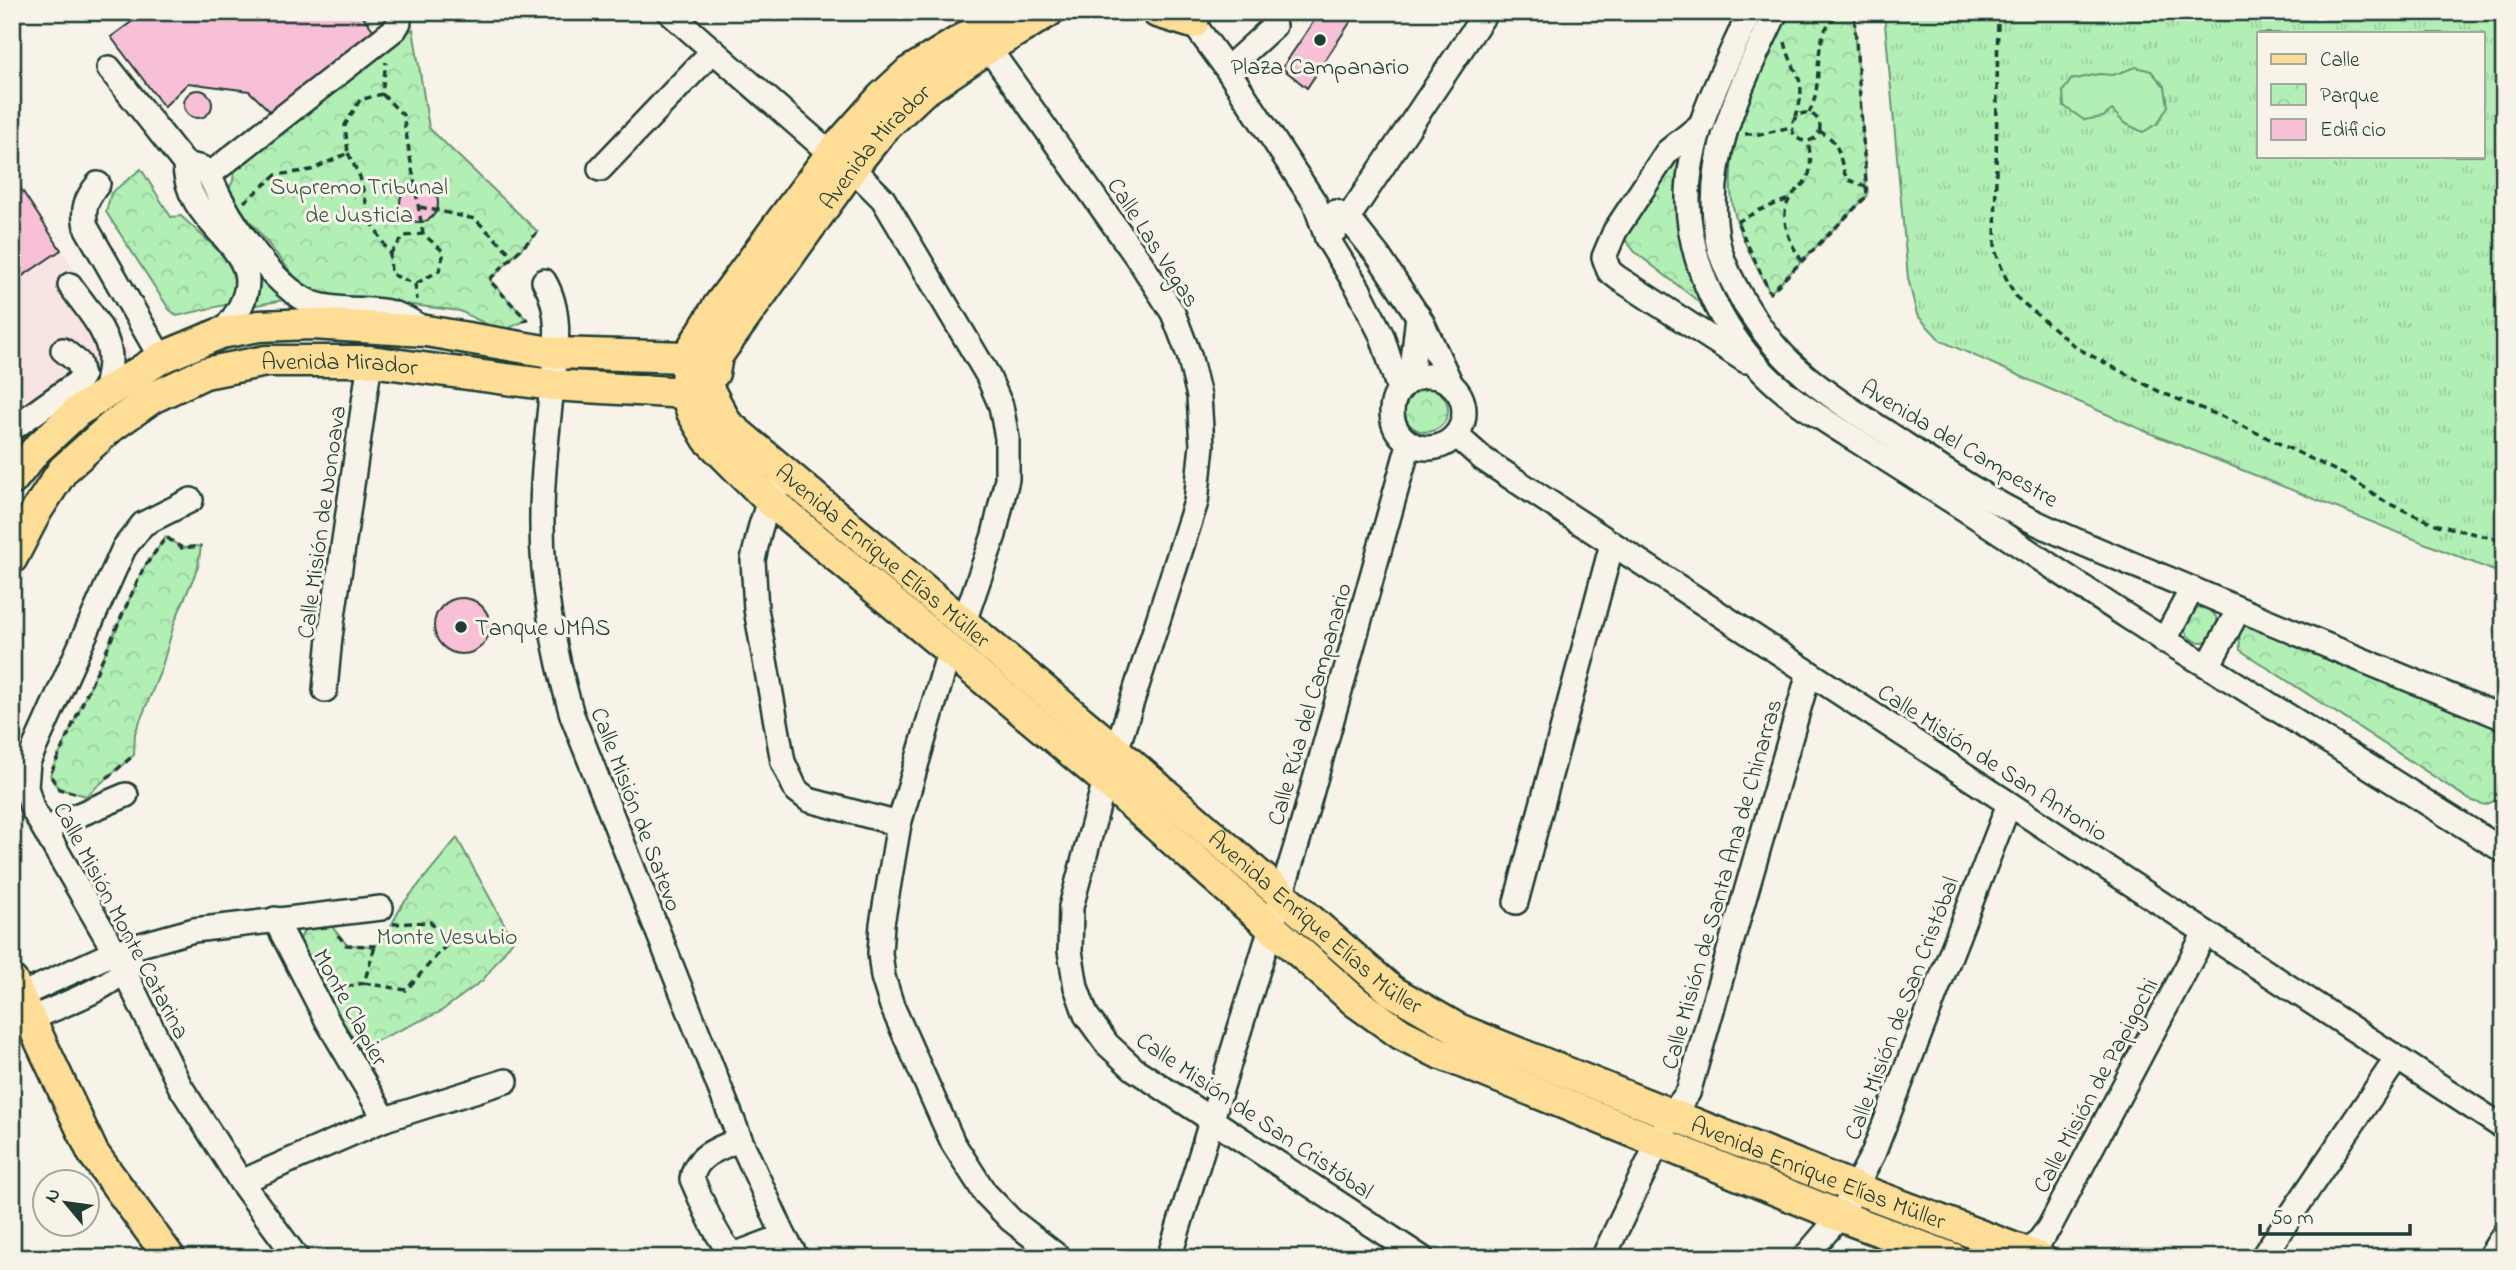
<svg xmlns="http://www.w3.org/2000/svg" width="2516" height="1270" viewBox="0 0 2516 1270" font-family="'Indie Flower',sans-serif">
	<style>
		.built { fill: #f7e4e3 }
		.grass { fill: url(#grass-tufts); stroke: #689674; stroke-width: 2; fill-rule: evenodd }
		.park { fill: url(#park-crowns); stroke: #689674; stroke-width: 2 }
		.pitch { fill: #b2efb5; stroke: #689674; stroke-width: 2 }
		.building { fill: #f8c0d7; stroke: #1f3d34; stroke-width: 2 }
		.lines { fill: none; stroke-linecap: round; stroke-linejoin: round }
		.minor-casing { stroke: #1f3d34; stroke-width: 28 }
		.major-casing { stroke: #1f3d34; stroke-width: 35 }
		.path { stroke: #1f3d34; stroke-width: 3.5; stroke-dasharray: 7 5; stroke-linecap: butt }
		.minor { stroke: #f7f3e8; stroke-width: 23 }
		.major { stroke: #fede96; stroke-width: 30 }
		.poi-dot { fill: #1f3d34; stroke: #f7f3e8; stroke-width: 2.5 }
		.labels { text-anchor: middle; stroke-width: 6; stroke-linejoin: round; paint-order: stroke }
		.poi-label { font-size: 24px; fill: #1f3d34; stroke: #f7f3e8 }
		.street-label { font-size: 24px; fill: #1f3d34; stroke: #f7f3e8 }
		.park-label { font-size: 24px; fill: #355847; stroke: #f7f3e8 }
	</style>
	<defs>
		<pattern id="grass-tufts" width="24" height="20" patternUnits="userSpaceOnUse" patternTransform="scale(1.75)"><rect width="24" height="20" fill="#b2efb5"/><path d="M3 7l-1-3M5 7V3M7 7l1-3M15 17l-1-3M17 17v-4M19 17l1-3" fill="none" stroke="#99ce9c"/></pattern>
		<pattern id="park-crowns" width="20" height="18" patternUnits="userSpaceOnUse" patternTransform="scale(1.75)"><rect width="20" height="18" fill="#b2efb5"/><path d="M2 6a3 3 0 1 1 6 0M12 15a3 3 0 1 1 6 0" fill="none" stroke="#99ce9c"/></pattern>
	</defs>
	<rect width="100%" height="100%" fill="#f7f3e8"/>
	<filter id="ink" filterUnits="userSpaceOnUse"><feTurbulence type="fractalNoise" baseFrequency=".0143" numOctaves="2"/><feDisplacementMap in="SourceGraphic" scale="14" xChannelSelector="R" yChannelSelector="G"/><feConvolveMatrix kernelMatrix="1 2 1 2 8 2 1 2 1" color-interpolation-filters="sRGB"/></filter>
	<g filter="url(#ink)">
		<polygon class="built" points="12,175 131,355 54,406 12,445"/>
		<path class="grass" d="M1884,12H2504V575L2147,432L1941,341L1917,315L1908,278ZM2259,33H2483V156H2259Z"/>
		<g class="park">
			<path d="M1786,12H1854L1867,196L1770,293C1758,268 1742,242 1735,215C1717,150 1758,70 1786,12Z"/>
			<polygon points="413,29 429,128 538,232 490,280 527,320 505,330 488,325 460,311 315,293 295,277 227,192 233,181 234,169 281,122"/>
			<polygon points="1704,103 1691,173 1704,249 1748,340 1635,252 1620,233"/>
			<polygon points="141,169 171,217 181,216 235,266 235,289 229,304 177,316 169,309 106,212 111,193"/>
			<polygon points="259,263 289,299 246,307 257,281"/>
			<circle cx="1426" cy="410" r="22"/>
			<polygon points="166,537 182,548 201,546 198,567 175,621 161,670 135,733 134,755 86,796 59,789 50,775 143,569"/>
			<circle cx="2201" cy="625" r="17"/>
			<polygon points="2258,621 2504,716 2504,793 2501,798 2485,805 2470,800 2240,650 2239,629"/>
			<polygon points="457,838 513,940 483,980 440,1012 354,1051 300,954 299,940 305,929 329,923 347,945 375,946 392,924 402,905"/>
		</g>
		<polygon class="pitch" points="2136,67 2151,71 2165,87 2168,106 2158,123 2143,132 2124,123 2112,110 2103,117 2084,120 2064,106 2063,91 2071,80 2099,74 2113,75"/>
		<g class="building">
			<polygon points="145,12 359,12 387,47 281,122 249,91 188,83 164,107 111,37"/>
			<polygon points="1320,12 1357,12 1307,88 1282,68"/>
			<circle cx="198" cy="104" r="14"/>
			<polygon points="12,175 61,250 12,283"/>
			<circle cx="419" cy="203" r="19"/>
			<circle cx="462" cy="626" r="28"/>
		</g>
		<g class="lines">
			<defs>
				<g id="minor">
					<polyline points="669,12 831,154 852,168 883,199 987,374 1001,406 1007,438 1007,479 994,535 964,622"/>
					<polyline points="1185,12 1227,69 1315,203 1327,238 1358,288 1382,336 1399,390"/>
					<path d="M1750,12C1723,72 1687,135 1688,201C1689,262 1721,329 1763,372C1788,398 1818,416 1848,435C1883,457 1919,480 1955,503C2039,556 2121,616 2208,666L2504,851"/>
					<path d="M1776,12C1742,84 1703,156 1717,238C1723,274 1758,329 1784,356C1814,387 1853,411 1889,434C1936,465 1985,499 2037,523C2087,547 2139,566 2190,588C2294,633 2399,675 2504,718"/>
					<polyline points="980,36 1141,263 1173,313 1189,355 1199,396 1202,445 1196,502 1116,751 1105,780 1071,907 1070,951 1076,987 1086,1015 1107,1044 1134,1069 1422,1258"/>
					<path d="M109,68L185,164C185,238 296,251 221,333"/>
					<polyline points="1227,69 1274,26"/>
					<polyline points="1703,123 1667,152 1615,231 1604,257 1609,271 1618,278 1746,361"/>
					<path d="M185,164L202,168L209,175C227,216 277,298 323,306C368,315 385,300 426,331"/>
					<polyline points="600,169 713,51"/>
					<polyline points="209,175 395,29 399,22 399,12"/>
					<path d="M98,184C86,199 82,208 86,227L161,358"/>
					<polyline points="1335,212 1348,218 1379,257 1422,322 1451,384"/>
					<polyline points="1327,238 1348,218 1486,12"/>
					<path d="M544,281C563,313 556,351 552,386C548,428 542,472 542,514C541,583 553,649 572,715L740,1139L784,1236L797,1258"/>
					<path d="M70,285C84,306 111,333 110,360C110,371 107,383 105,394"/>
					<circle cx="1428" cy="412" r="36"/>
					<polyline points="1407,382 1413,361 1418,315"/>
					<polyline points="12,429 78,382 82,376 79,363 63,350"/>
					<polyline points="1456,435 1483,459 2504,1128"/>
					<polyline points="786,475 769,500 760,529 753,560 756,609 783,762 796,790 809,800 899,824"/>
					<polyline points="191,500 143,524 124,548 28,762 26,787 32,808 115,952 180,1086 241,1182 297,1258"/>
					<polyline points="2164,641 2192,589"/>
					<polyline points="949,652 899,824 882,924 880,953 883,977 892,1006 953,1143 985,1193 1011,1220 1060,1258"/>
					<polyline points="2208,666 2238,611"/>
					<polyline points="325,690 330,637 370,361"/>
					<polyline points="45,829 126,795"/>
					<polyline points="1516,902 1612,544"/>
					<polyline points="275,919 328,1022 385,1119"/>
					<polyline points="19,996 115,952 194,930 381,908"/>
					<path d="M30,1019C59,1006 114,988 131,962"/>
					<path d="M740,1139C720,1149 695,1154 692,1179C700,1196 719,1248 736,1254L784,1236"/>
					<polyline points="241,1182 385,1119 506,1081"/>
					<polyline points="1169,1258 1299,837 1409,444"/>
					<polyline points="1603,1258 1672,1113 1688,1093 1809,673"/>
					<polyline points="1804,1258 1840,1216 1873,1154 2009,804"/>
					<polyline points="2026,1258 2049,1228 2205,933"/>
					<polyline points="2262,1258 2397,1058"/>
					<polyline points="2489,1258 2504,1234"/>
				</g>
				<g id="major">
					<polyline points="1007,12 909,72 882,97 831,154 717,308 687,357 686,394 692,412 708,439 769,500 1105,780 1356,1002 1401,1034 1437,1052 1840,1216 1952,1258"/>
					<polyline points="1157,12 1193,23 1194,12"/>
					<path id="s1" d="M714,373L717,356L852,168L883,129L922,92L988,48L1048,12"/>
					<path id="s2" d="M711,394L727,424L1116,751L1392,991L1458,1029L1855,1188L2040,1258"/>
					<polyline points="12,480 36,450 78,411 161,358 221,333 259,326 312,324 426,331 556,353 687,357 717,356"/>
					<path id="s3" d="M12,558L37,510L63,470L111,427L152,398L205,373L266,361H370L552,385L704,394"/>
					<polyline points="12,981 93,1153 170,1258"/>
				</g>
			</defs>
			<use href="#minor" class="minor-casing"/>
			<use href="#major" class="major-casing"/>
			<g class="path">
				<polyline points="1825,12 1831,18"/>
				<polyline points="1998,12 1995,250 2004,274 2016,297 2077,348 2160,392 2228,419 2349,477 2387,503 2438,525 2504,541"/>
				<polyline points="2500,12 2504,16"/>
				<path d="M1785,42C1793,77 1809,76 1796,116"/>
				<polyline points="382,94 403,115 423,234"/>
				<circle cx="1806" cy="127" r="14"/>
				<path d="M1809,113C1812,106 1815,99 1816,91C1821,64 1813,25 1844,12"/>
				<path d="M1819,131C1844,143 1837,158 1847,179L1866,187"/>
				<polyline points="1745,134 1762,134 1791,127"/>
				<polyline points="348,153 360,177 370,219 390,255 391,274 415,284 417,300"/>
				<polyline points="244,202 276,175 311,170 348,153 345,125 360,100 382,94 386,62"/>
				<polyline points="420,207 475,219 513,256"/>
				<polyline points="1737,222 1760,210 1789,199"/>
				<polyline points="1738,224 1770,293 1867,196 1854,12"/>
				<polyline points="390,254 404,236 423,234 444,252 439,271 415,284"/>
				<path d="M1802,261C1791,245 1778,219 1789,200C1793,192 1802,187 1807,179C1813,167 1810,153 1808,141"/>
				<polyline points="523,321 527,320 489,280 538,232"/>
				<polyline points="107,778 134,755"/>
				<polyline points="75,793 59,789 50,775 143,569 166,537 182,548 201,546"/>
				<polyline points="393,924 430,922 449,942 470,940"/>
				<polyline points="338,935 346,945 375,946 389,928"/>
				<polyline points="364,983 406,990 449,942"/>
				<polyline points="337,993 341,988 364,983 375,946"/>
			</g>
			<use href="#minor" class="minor"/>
			<use href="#major" class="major"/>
		</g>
	</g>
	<g class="poi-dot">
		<circle cx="1320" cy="40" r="7"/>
		<circle cx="461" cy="627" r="7"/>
	</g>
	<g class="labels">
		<g class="poi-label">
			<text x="1320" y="74">Plaza Campanario</text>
			<text x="475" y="635" text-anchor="start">Tanque JMAS</text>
		</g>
		<g class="street-label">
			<text dy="8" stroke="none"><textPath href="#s1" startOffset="280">Avenida Mirador</textPath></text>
			<text transform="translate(1154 242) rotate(57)" y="8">Calle Las Vegas</text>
			<text dy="8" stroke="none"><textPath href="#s3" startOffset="411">Avenida Mirador</textPath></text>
			<text transform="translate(1960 443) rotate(31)" y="8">Avenida del Campestre</text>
			<text transform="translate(321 522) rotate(-82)" y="8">Calle Misión de Nonoava</text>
			<text dy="8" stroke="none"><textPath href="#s2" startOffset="238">Avenida Enrique Elías Müller</textPath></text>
			<text transform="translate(1309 704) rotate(-74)" y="8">Calle Rúa del Campanario</text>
			<text transform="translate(1993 762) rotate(33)" y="8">Calle Misión de San Antonio</text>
			<text transform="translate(637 809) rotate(69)" y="8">Calle Misión de Satevo</text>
			<text transform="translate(1721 884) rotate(-74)" y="8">Calle Misión de Santa Ana de Chinarras</text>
			<text transform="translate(122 920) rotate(62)" y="8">Calle Misión Monte Catarina</text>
			<text dy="8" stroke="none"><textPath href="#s2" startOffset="805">Avenida Enrique Elías Müller</textPath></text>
			<text transform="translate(351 1007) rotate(61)" y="8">Monte Clapier</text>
			<text transform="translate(1901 1008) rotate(-69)" y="8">Calle Misión de San Cristóbal</text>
			<text transform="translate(2095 1085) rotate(-62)" y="8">Calle Misión de Papigochi</text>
			<text transform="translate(1255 1115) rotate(34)" y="8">Calle Misión de San Cristóbal</text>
			<text dy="8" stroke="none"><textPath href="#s2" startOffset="1372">Avenida Enrique Elías Müller</textPath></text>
		</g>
		<g class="park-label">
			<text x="359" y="194">Supremo Tribunal<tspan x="359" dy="28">de Justicia</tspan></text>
			<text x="447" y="944">Monte Vesubio</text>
		</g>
	</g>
	<rect width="2516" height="1270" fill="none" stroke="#f7f3e8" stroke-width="42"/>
	<rect x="21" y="21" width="2474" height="1228" fill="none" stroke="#1f3d34" stroke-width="2.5" filter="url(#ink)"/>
	<rect x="2257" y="32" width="228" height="126" fill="#f7f3e8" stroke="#a1aaa0" stroke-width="2"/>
	<rect x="2271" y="54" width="35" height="10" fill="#fede96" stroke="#a1aaa0" stroke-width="2"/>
	<text x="2320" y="66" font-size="21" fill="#1f3d34">Calle</text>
	<rect x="2271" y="84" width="35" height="21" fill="url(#park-crowns)" stroke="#a1aaa0" stroke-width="2"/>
	<text x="2320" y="102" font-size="21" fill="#1f3d34">Parque</text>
	<rect x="2271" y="119" width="35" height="21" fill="#f8c0d7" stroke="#a1aaa0" stroke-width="2"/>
	<text x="2320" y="136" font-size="21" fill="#1f3d34">Edificio</text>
	<g transform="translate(66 1203) rotate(299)"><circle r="33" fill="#f7f3e8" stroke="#a1aaa0" stroke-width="2"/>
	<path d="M0-5L12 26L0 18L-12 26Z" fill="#1f3d34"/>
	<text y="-10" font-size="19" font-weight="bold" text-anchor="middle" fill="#1f3d34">N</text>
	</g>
	<path d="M2260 1224v10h150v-10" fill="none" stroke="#1f3d34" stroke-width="3.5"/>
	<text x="2271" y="1224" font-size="21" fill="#1f3d34" stroke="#f7f3e8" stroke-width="5" paint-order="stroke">50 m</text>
</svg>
